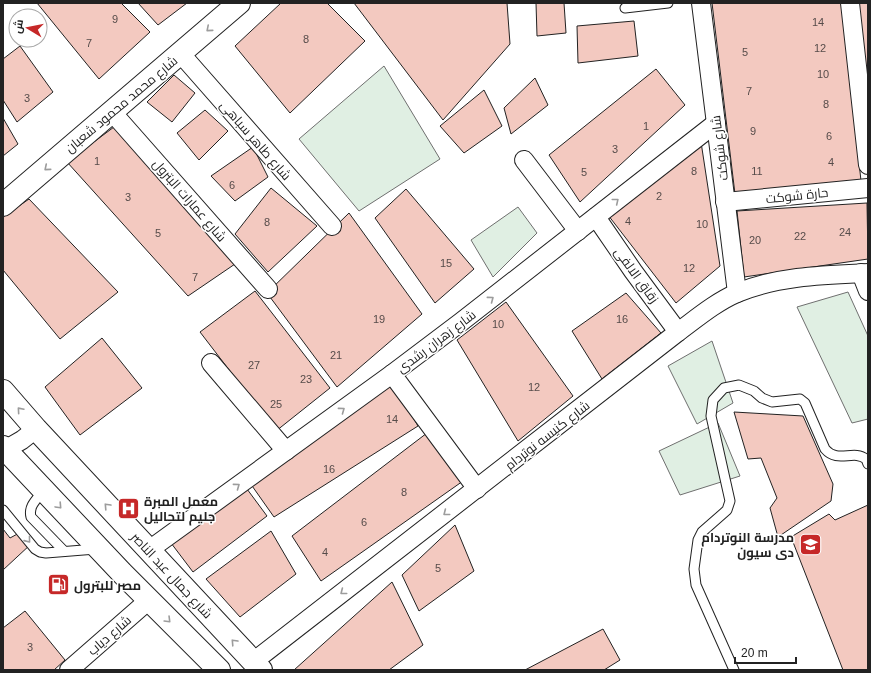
<svg xmlns="http://www.w3.org/2000/svg" width="871" height="673" viewBox="0 0 871 673" font-family="Helvetica,Cairo,sans-serif">
	<style>
		.green { fill: #e0efe3; stroke: #6f6f6f }
		.building { fill: #f3c9c0; stroke: #222 }
		.lines { fill: none; stroke-linecap: round; stroke-linejoin: round }
		.service-casing { stroke: #222; stroke-width: 11 }
		.minor-casing { stroke: #222; stroke-width: 20 }
		.tertiary-casing { stroke: #222; stroke-width: 24 }
		.primary-casing { stroke: #222; stroke-width: 24 }
		.service { stroke: #fff; stroke-width: 9 }
		.minor { stroke: #fff; stroke-width: 18 }
		.tertiary { stroke: #fff; stroke-width: 22 }
		.primary { stroke: #fff; stroke-width: 22 }
		.oneway { stroke: #9c9c9c }
		.labels { text-anchor: middle; stroke-width: 3; stroke-linejoin: round; paint-order: stroke }
		.number-label { font-size: 11px; fill: #564c4a }
		.street-label { font-size: 13px; fill: #222; stroke: #fff }
		.poi-label { font-size: 13px; font-weight: bold; fill: #222; stroke: #fff; text-anchor: start }
	</style>
	<rect width="100%" height="100%" fill="#fff"/>
	<g class="green">
		<polygon points="384,66 440,159 359,211 299,139"/>
		<polygon points="518,207 537,233 493,277 471,240"/>
		<polygon points="848,292 868,336 868,419 852,423 797,307"/>
		<polygon points="712,341 733,403 697,424 668,366"/>
		<polygon points="718,423 740,476 680,495 659,451"/>
	</g>
	<g class="building">
		<polygon points="37,3 121,3 150,32 99,79"/>
		<polygon points="138,3 187,3 158,25"/>
		<polygon points="281,3 327,3 365,41 290,113 235,46"/>
		<polygon points="354,3 507,3 510,44 443,120"/>
		<polygon points="536,3 564,3 566,33 537,36"/>
		<polygon points="712,3 842,3 861,181 735,194"/>
		<polygon points="858,3 868,3 868,92"/>
		<polygon points="634,21 638,56 578,63 577,26"/>
		<polygon points="20,46 53,92 17,122 3,100 3,59"/>
		<polygon points="656,69 685,105 580,202 549,155"/>
		<polygon points="174,75 195,93 172,122 147,102"/>
		<polygon points="535,78 548,105 511,134 504,108"/>
		<polygon points="484,90 502,126 464,153 440,126"/>
		<polygon points="205,110 228,131 199,160 177,133"/>
		<polygon points="3,118 18,144 3,156"/>
		<polygon points="118,124 235,264 188,296 67,162"/>
		<polygon points="701,142 720,266 676,303 608,215"/>
		<polygon points="253,147 268,177 235,201 211,176"/>
		<polygon points="271,188 317,226 268,272 235,234"/>
		<polygon points="406,189 474,269 435,303 375,218"/>
		<polygon points="29,199 118,292 60,339 3,270 3,217"/>
		<polygon points="867,203 868,259 744,277 737,211"/>
		<polygon points="349,213 422,314 337,387 267,293"/>
		<polygon points="255,291 330,388 276,431 200,332"/>
		<polygon points="626,293 661,333 602,379 572,331"/>
		<polygon points="506,302 573,396 518,441 457,340"/>
		<polygon points="102,338 142,388 80,435 45,387"/>
		<polygon points="393,384 418,426 274,517 250,483"/>
		<polygon points="734,412 803,416 833,484 831,501 778,537 770,508 777,498 761,458 748,459"/>
		<polygon points="427,433 463,481 321,581 292,536"/>
		<polygon points="247,489 267,516 193,572 171,543"/>
		<polygon points="868,505 868,670 843,670 791,537 829,514 835,520"/>
		<polygon points="455,525 474,571 419,611 402,575"/>
		<polygon points="3,529 10,538 21,532 31,544 3,570"/>
		<polygon points="271,531 296,574 240,617 206,579"/>
		<polygon points="392,582 423,645 389,670 294,670"/>
		<polygon points="25,611 65,660 54,670 3,670 3,628"/>
		<polygon points="603,629 620,660 604,670 525,670"/>
	</g>
	<g class="lines">
		<defs>
			<g id="service">
				<polyline points="625,8 668,3"/>
				<path d="M44,490C37,499 28,506 31,517L64,551"/>
				<polyline points="3,510 35,549 40,552 46,553 96,549"/>
				<path d="M734,670L696,585L694,569L698,540L702,532L727,510L730,501L711,416L713,400L724,388L739,385L754,391L762,398L772,402L800,399L805,403L825,449C838,464 853,449 866,459L868,464"/>
			</g>
			<g id="minor">
				<polyline points="701,3 737,293"/>
				<polyline points="850,3 868,165"/>
				<polyline points="181,54 332,226"/>
				<polyline points="112,112 268,289"/>
				<polyline points="524,160 578,231"/>
				<polyline points="725,202 868,188"/>
				<polyline points="596,217 633,271 678,332"/>
				<polyline points="861,273 868,291"/>
				<polyline points="211,363 286,451"/>
				<polyline points="392,374 477,489"/>
				<polyline points="3,451 22,440 36,429"/>
				<polyline points="149,550 392,374 461,322 716,123"/>
				<path d="M253,662L678,332C697,318 716,302 737,293C778,276 824,275 868,273"/>
				<polyline points="69,670 149,600"/>
			</g>
			<polyline id="tertiary" points="3,205 239,3"/>
			<g id="primary">
				<polyline points="3,391 36,429 261,670"/>
				<polyline points="3,447 122,573 219,670"/>
			</g>
		</defs>
		<use href="#service" class="service-casing"/>
		<use href="#minor" class="minor-casing"/>
		<use href="#tertiary" class="tertiary-casing"/>
		<use href="#primary" class="primary-casing"/>
		<use href="#service" class="service"/>
		<use href="#minor" class="minor"/>
		<use href="#tertiary" class="tertiary"/>
		<use href="#primary" class="primary"/>
	</g>
	<defs><path id="oneway-chevron" d="M-2-3.5L2.5 0L-2 3.5" fill="none" stroke-width="1.6" stroke-linecap="round" stroke-linejoin="round"/></defs>
	<g class="oneway">
		<use href="#oneway-chevron" transform="translate(209 29) rotate(139)"/>
		<use href="#oneway-chevron" transform="translate(47 168) rotate(140)"/>
		<use href="#oneway-chevron" transform="translate(616 201) rotate(-39)"/>
		<use href="#oneway-chevron" transform="translate(491 299) rotate(-37)"/>
		<use href="#oneway-chevron" transform="translate(20 410) rotate(-131)"/>
		<use href="#oneway-chevron" transform="translate(342 410) rotate(-36)"/>
		<use href="#oneway-chevron" transform="translate(237 486) rotate(-36)"/>
		<use href="#oneway-chevron" transform="translate(59 506) rotate(47)"/>
		<use href="#oneway-chevron" transform="translate(107 506) rotate(-133)"/>
		<use href="#oneway-chevron" transform="translate(446 513) rotate(142)"/>
		<use href="#oneway-chevron" transform="translate(28 540) rotate(51)"/>
		<use href="#oneway-chevron" transform="translate(343 592) rotate(142)"/>
		<use href="#oneway-chevron" transform="translate(168 620) rotate(45)"/>
		<use href="#oneway-chevron" transform="translate(234 642) rotate(-133)"/>
	</g>
	<defs>
		<symbol id="hospital-square" viewBox="-11 -11 22 22"><rect x="-9" y="-9" width="18" height="18" rx="4" fill="#c62828" stroke="#fff"/><path d="M-5-5h3v3.5h4V-5h3V5h-3V1.5h-4V5h-3Z" fill="#fff"/></symbol>
		<symbol id="school-square" viewBox="-11 -11 22 22"><rect x="-9" y="-9" width="18" height="18" rx="4" fill="#c62828" stroke="#fff"/><path d="M0-5L7-2L0 1L-7-2ZM-4 1L0 2.5L4 1V4Q0 6-4 4Z" fill="#fff"/></symbol>
		<symbol id="fuel-square" viewBox="-11 -11 22 22"><rect x="-9" y="-9" width="18" height="18" rx="4" fill="#c62828" stroke="#fff"/><path d="M-5.5-6h7V0h2V4h1.3V-2.5L3-4.5l.8-.8L6-3V5H2.5V1h-1V6h-7ZM-4.2-4.7v3.2H.2V-4.7Z" fill="#fff"/></symbol>
	</defs>
	<g fill-rule="evenodd">
		<use href="#hospital-square" x="116" y="496" width="25" height="25"/>
		<use href="#school-square" x="798" y="532" width="25" height="25"/>
		<use href="#fuel-square" x="46" y="572" width="25" height="25"/>
	</g>
	<g class="labels">
		<g class="number-label">
			<text x="115" y="23">9</text>
			<text x="818" y="26">14</text>
			<text x="306" y="43">8</text>
			<text x="89" y="47">7</text>
			<text x="820" y="52">12</text>
			<text x="745" y="56">5</text>
			<text x="823" y="78">10</text>
			<text x="749" y="95">7</text>
			<text x="27" y="102">3</text>
			<text x="826" y="108">8</text>
			<text x="646" y="130">1</text>
			<text x="753" y="135">9</text>
			<text x="829" y="140">6</text>
			<text x="615" y="153">3</text>
			<text x="97" y="165">1</text>
			<text x="831" y="166">4</text>
			<text x="694" y="175">8</text>
			<text x="757" y="175">11</text>
			<text x="584" y="176">5</text>
			<text x="232" y="189">6</text>
			<text x="659" y="200">2</text>
			<text x="128" y="201">3</text>
			<text x="628" y="225">4</text>
			<text x="267" y="226">8</text>
			<text x="702" y="228">10</text>
			<text x="845" y="236">24</text>
			<text x="158" y="237">5</text>
			<text x="800" y="240">22</text>
			<text x="755" y="244">20</text>
			<text x="446" y="267">15</text>
			<text x="689" y="272">12</text>
			<text x="195" y="281">7</text>
			<text x="379" y="323">19</text>
			<text x="622" y="323">16</text>
			<text x="498" y="328">10</text>
			<text x="336" y="359">21</text>
			<text x="254" y="369">27</text>
			<text x="306" y="383">23</text>
			<text x="534" y="391">12</text>
			<text x="276" y="408">25</text>
			<text x="392" y="423">14</text>
			<text x="329" y="473">16</text>
			<text x="404" y="496">8</text>
			<text x="364" y="526">6</text>
			<text x="325" y="556">4</text>
			<text x="438" y="572">5</text>
			<text x="30" y="651">3</text>
		</g>
		<g class="street-label">
			<text transform="translate(121 104) rotate(-40)" y="5">شارع محمد محمود شعبان</text>
			<text transform="translate(256 140) rotate(49)" y="5">شارع طاهر سباهى</text>
			<text transform="translate(719 148) rotate(-97)" y="5">شارع شوكت</text>
			<text transform="translate(797 195) rotate(-6)" y="5">حارة شوكت</text>
			<text transform="translate(190 200) rotate(49)" y="5">شارع عمارات البترول</text>
			<text transform="translate(637 275) rotate(54)" y="5">زقاق الالفى</text>
			<text transform="translate(436 341) rotate(-37)" y="5">شارع زهران رشدى</text>
			<text transform="translate(547 435) rotate(-38)" y="5">شارع كنيسه نوتردام</text>
			<text transform="translate(172 575) rotate(47)" y="5">شارع جمال عبد الناصر</text>
			<text transform="translate(109 635) rotate(-41)" y="5">شارع دياب</text>
		</g>
		<g class="poi-label">
			<text x="144" y="506">معمل المبرة<tspan x="144" dy="15">جليم لتحاليل</tspan></text>
			<text x="794" y="542" text-anchor="end">مدرسة النوتردام<tspan x="794" dy="15">دى سيون</tspan></text>
			<text x="74" y="590">مصر للبترول</text>
		</g>
	</g>
	<rect width="871" height="673" fill="none" stroke="#222222" stroke-width="8"/>
	<g transform="translate(28 28) rotate(280)"><circle r="19" fill="#ffffff" stroke="#a7a7a7"/>
	<path d="M0-3L7 15L0 10L-7 15Z" fill="#c62828"/>
	<text y="-6" font-size="11" font-weight="bold" text-anchor="middle" fill="#222222">ش</text>
	</g>
	<path d="M735 657v6h61v-6" fill="none" stroke="#222222" stroke-width="2"/>
	<text x="741" y="657" font-size="12" fill="#222222" stroke="#ffffff" stroke-width="3" paint-order="stroke">20 m</text>
</svg>
